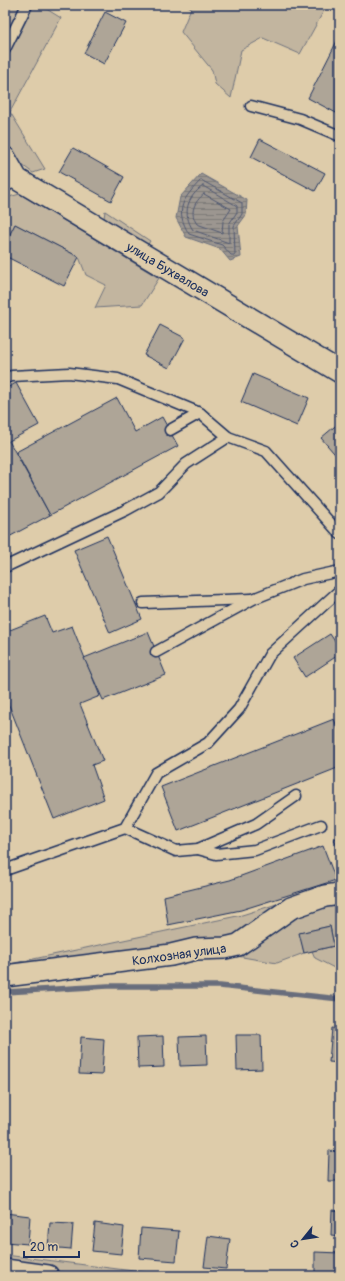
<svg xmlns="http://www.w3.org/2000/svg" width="345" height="1281" viewBox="0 0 345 1281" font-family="Pangolin,sans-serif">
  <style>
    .green { fill: #c2b59f; stroke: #6e727e }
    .water { fill: url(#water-rules); stroke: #686d7c }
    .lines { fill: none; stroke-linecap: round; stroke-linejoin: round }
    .shore { stroke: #4f5872; stroke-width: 1 }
    .stream { stroke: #686d7c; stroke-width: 5.5 }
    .building { fill: #aea597; stroke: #1b2f5e }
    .service-casing { stroke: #1b2f5e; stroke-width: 13 }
    .minor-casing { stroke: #1b2f5e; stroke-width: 24 }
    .service { stroke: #deccaa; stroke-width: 10 }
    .minor { stroke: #deccaa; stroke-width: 21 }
    .labels { text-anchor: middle; stroke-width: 3; stroke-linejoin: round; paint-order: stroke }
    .street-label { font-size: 13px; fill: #1b2f5e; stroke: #deccaa }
  </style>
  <defs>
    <pattern id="water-rules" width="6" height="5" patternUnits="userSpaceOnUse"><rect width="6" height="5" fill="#9c9690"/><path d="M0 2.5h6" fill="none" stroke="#7e7b79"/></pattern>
  </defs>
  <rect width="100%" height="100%" fill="#deccaa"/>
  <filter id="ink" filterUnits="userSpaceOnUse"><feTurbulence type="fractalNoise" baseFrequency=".025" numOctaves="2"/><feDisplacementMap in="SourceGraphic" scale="8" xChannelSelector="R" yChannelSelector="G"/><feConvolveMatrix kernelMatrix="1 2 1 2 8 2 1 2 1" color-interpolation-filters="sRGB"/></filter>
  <g filter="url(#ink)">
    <!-- green -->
    <g class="green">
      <polygon points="5,5 21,5 5,35"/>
      <polygon points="34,5 40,5 61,18 10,112 45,169 33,173 22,165 5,141 5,61"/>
      <polygon points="187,5 327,5 300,54 263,38 241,50 231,98 215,84 212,70 181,32 191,8"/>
      <polygon points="20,194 159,278 142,305 95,308 106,285 86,275 79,257 15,224 5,244 5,198"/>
      <polygon points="105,211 150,241 147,246 104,218"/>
      <polygon points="340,884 237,941 5,972 5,965 242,915"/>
      <polygon points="340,898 340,971 315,958 312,951 334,946 330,926 300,933 304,953 277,963 225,954 292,911"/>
      <polygon points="5,1255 174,1276 90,1276 5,1264"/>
    </g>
    <!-- water -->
    <polygon class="water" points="201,174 247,200 246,215 238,226 241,257 230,261 220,249 186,237 176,218 180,197"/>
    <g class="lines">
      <!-- shore -->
      <g class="shore">
        <path d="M201,180l41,23v11l-8,12 1,29h-4l-9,-10 -33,-11c-15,-25 -6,-35 12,-54z"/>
        <path d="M203,186l34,20v6l-8,12v19l-36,-13c-11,-17 -6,-33 10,-44z"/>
        <path d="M204,194l27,15 -8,12 -1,12 -25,-9c-8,-11 -3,-22 7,-30z"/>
      </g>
      <!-- stream -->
      <polyline class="stream" points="5,992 108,986 220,986 340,999"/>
    </g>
    <!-- building -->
    <g class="building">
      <polygon points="105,12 126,23 104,64 84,53"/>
      <polygon points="340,35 340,115 308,98"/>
      <polygon points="260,139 325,173 315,191 251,157"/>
      <polygon points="73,148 124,177 111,201 59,172"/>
      <polygon points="15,224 79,257 64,286 5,256 5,244"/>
      <polygon points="160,325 185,338 169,368 144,355"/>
      <polygon points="253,374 309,398 297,426 241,402"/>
      <polygon points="16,383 39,425 9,441 50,515 5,539 5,389"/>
      <polygon points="117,398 135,432 162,417 178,446 50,515 16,452"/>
      <polygon points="340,422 340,460 321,438"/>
      <polygon points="107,536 142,619 110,633 74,550"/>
      <polygon points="45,616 52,633 72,626 100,696 80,704 103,761 92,765 104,799 54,819 5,695 5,632"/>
      <polygon points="148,632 166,675 103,700 84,658"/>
      <polygon points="330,634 340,649 340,654 305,677 293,658"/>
      <polygon points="334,719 340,734 340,767 178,831 161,787"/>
      <polygon points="340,836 340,856 334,839"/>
      <polygon points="323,846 336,880 241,910 168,925 164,896 230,880"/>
      <polygon points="330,926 334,946 304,953 299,933"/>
      <polygon points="332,1028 340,1029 340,1063 329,1062"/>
      <polygon points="236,1035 261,1035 262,1069 237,1070"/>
      <polygon points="163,1036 164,1067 138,1068 137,1037"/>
      <polygon points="206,1036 207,1065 180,1066 179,1037"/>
      <polygon points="81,1037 104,1039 102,1075 79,1074"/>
      <polygon points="337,1098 340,1098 340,1134 338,1134"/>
      <polygon points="329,1151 340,1152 340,1181 328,1181"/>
      <polygon points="332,1210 340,1211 340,1236 331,1235"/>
      <polygon points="5,1213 30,1216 28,1244 5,1242"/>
      <polygon points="50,1223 73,1224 71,1249 48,1247"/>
      <polygon points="95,1223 124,1227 121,1254 92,1251"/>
      <polygon points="141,1228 179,1231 176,1261 139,1258"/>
      <polygon points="208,1236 230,1239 226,1269 204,1267"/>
      <polygon points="315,1252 340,1253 340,1276 315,1276"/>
    </g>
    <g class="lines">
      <!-- service casing -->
      <g class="service-casing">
        <g id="service">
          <polyline points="5,49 27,5"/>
          <polyline points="251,106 300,119 340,136"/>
          <polyline points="5,187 17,179"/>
          <polyline points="5,378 12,376 69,373 118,379 200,413"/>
          <polyline points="170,430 200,413 228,437 266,451 340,534"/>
          <polyline points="5,567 126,510 159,492 186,464 228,437"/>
          <polyline points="143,603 251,599"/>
          <polyline points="156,652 253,599 303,579 340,571"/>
          <polyline points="125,828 176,851 198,849 256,824 296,796"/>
          <polyline points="198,849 216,854 255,850 321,825"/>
          <polyline points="5,870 125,828 156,773 208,743 239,709 270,654 340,590"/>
        </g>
      </g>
      <!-- minor casing -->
      <g class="minor-casing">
        <g id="minor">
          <polyline points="5,158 17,179 340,372"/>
          <polyline points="5,976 171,955 196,949 225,948 238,945 291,908 325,896 340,894"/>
          <polyline points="5,1270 48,1276"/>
        </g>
      </g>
      <!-- service -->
      <use href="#service" class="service"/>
      <!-- minor -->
      <use href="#minor" class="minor"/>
    </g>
  </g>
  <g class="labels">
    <!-- street labels -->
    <g class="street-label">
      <text transform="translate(168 269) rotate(31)" y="5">улица Бухвалова</text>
      <text transform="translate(179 954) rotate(-8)" y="5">Колхозная улица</text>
    </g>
  </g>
  <!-- margin -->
  <rect width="345" height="1281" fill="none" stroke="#deccaa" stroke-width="20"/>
  <rect x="10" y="10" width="325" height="1261" fill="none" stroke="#1b2f5e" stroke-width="1.5" filter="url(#ink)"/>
  <!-- north arrow -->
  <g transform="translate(303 1239) rotate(240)" stroke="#deccaa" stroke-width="3" paint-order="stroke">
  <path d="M0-3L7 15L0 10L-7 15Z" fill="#1b2f5e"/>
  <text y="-6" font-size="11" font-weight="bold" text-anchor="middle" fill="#1b2f5e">С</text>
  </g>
  <!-- scale -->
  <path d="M24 1251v6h55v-6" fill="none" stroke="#1b2f5e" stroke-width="2"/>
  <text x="30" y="1251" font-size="12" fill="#1b2f5e" stroke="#deccaa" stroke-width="3" paint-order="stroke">20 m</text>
</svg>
